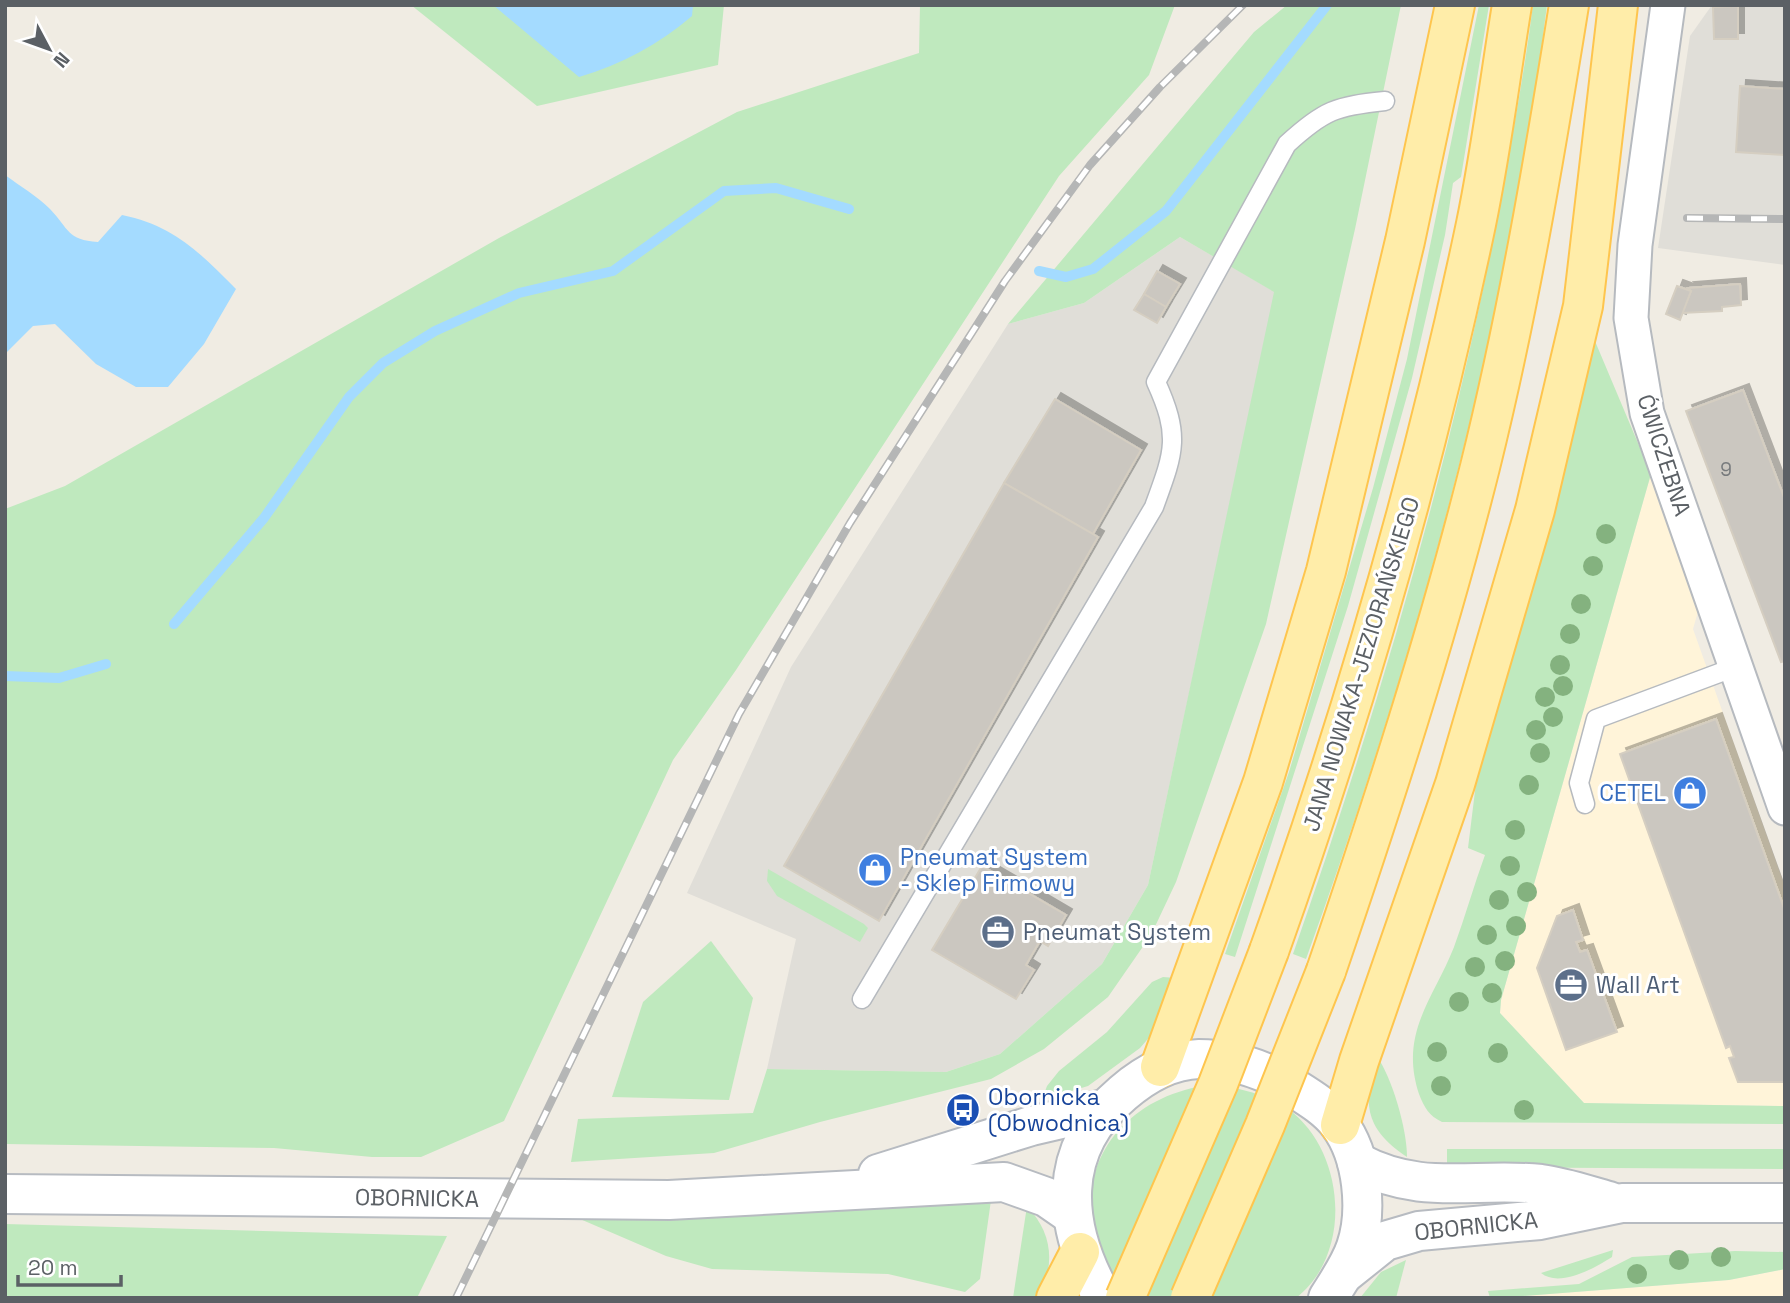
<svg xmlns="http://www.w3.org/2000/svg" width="1790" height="1303" viewBox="0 0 1790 1303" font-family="'Space Grotesk',sans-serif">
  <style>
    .commercial { fill: #fff4d9 }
    .industrial { fill: #e0ded8 }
    .green { fill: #bfe9be }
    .water { fill: #a4dbff }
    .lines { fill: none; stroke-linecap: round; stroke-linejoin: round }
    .stream { stroke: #a4dbff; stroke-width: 10 }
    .building { fill: #cbc7c0; stroke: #d5cec1; stroke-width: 2; filter: url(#shadow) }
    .service-casing { stroke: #b6babf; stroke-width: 21 }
    .minor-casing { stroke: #b6babf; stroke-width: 37 }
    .secondary-casing { stroke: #b7bbc1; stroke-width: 42 }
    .primary-casing { stroke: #fec54e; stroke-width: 42 }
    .service { stroke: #fff; stroke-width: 18 }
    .minor { stroke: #fff; stroke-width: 33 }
    .secondary { stroke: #fff; stroke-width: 38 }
    .primary { stroke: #ffeda9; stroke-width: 38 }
    .rail-casing { stroke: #b5b6b6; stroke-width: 8 }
    .rail { stroke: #fff; stroke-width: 5; stroke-dasharray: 16; stroke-linecap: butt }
    .primary-bridge-casing { stroke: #fec54e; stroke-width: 42; stroke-linecap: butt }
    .primary-bridge { stroke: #ffeda9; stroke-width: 38 }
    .tree { fill: #84b27f }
    .labels { text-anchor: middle; stroke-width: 6; stroke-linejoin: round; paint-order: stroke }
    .number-label { font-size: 19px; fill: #777a7c }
    .street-label { font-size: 23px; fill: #5b6065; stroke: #fff }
    .shop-label { font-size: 23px; fill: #366cbe; stroke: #fff; text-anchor: end }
    .service-label { font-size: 23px; fill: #4e5e75; stroke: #fff; text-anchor: start }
    .transit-label { font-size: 23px; fill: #164399; stroke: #fff; text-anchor: start }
  </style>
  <defs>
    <filter id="shadow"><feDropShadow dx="6" dy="-6" stdDeviation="0" flood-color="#0004"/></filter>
  </defs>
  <rect width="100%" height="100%" fill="#f0ece3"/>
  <!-- commercial -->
  <g class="commercial">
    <polygon points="1651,474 1699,608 1693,629 1785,887 1785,1106 1584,1103 1500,1013 1501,1000"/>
    <polygon points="1785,1269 1785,1298 1498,1298 1729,1280"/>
  </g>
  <!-- industrial -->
  <g class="industrial">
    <polygon points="1712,5 1785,5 1785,265 1658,248 1690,36"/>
    <polygon points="1180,237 1275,292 1148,885 1102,964 1000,1054 946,1072 767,1069 796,939 687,893 791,667 1008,324 1084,303"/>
  </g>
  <!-- green -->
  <g class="green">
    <polygon points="411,5 724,5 718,65 537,106"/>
    <polygon points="920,5 1175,5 1149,75 1059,176 736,670 673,760 504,1121 421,1157 372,1157 274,1148 5,1144 5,509 65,486 499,238 737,112 919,53"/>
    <polygon points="1287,5 1401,5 1355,229 1266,624 1176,882 1151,935 1108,997 1044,1049 991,1079 820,1122 714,1153 571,1162 578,1119 753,1113 767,1069 946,1072 1000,1054 1102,964 1148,885 1274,292 1180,237 1084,303 1008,324 1254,32"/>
    <polygon points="1479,5 1489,5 1461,177 1453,183 1445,235 1412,378 1348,606 1235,957 1225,954 1289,772 1373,488 1407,359"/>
    <path d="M1533,5h14c-40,324 -130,648 -241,954l-13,-5c84,-241 156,-484 204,-735 13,-71 27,-142 36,-214z"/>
    <path d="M1592,334l59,140 -150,526 -1,13 84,90 201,3v18l-343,-2c-13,-6 -18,-15 -23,-28 -20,-61 14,-94 35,-147 11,-30 20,-62 31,-92l-17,-7 9,-73z"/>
    <polygon points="768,869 864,924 868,928 860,942 777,896 767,881"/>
    <polygon points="711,941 753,998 729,1100 612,1097 643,1002"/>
    <polygon points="1163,977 1176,978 1153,1033 1140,1048 1088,1086 1042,1100 1047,1086 1059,1071 1107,1032 1152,982"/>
    <path d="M1376,1055c16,22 31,74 31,102 -45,-30 -43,-55 -31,-102z"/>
    <path d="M1218,1084c25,6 48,10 70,25 57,41 66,144 8,189h-165c-9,-11 -21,-22 -27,-35 -42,-92 19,-171 114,-179z"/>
    <polygon points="1447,1149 1785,1149 1785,1169 1447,1167"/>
    <polygon points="992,1193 980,1279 965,1292 888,1274 712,1269 666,1256 580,1219"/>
    <path d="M1027,1206c26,28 28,58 12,92h-26z"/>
    <polygon points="5,1224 447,1236 417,1298 5,1298"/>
    <path d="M1613,1250l-1,7c-17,11 -53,31 -71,16z"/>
    <polygon points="1735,1251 1785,1252 1785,1269 1729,1280 1498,1298 1490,1298 1488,1291 1579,1284 1632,1257"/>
    <polygon points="1406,1260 1396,1298 1360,1298 1381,1272"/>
  </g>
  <!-- water -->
  <g class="water">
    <path d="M493,5h200l-1,11c-33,28 -71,49 -113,61z"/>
    <path d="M5,175c15,11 32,21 45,34 19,20 17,31 48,33l24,-27c53,11 78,38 114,74l-32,55 -36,43h-32l-40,-23 -41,-40 -22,2 -28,28z"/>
  </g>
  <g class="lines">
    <!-- stream -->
    <g class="stream">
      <polyline points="1039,271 1066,277 1093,269 1166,211 1327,5"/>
      <polyline points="174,624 264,518 349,397 383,363 435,331 519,293 613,271 724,191 776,188 849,209"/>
      <polyline points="5,676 59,678 106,664"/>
    </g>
  </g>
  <!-- building -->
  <g class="building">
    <polygon points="1738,6 1738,39 1714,39 1713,7"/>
    <polygon points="1740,86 1785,89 1785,155 1736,152"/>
    <polygon points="1157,271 1180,284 1166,307 1144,294"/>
    <polygon points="1740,284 1741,305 1722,307 1722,311 1682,313 1691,291 1688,288"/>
    <polygon points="1677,286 1691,291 1680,320 1666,314"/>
    <polygon points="1144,294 1166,307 1157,323 1134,310"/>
    <polygon points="1743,390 1785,500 1785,661 1781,662 1686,411"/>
    <polygon points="1055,399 1141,450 1093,534 1004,483"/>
    <polygon points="1004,483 1098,537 879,921 784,866"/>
    <polygon points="1716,719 1785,911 1785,1082 1738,1082 1729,1058 1734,1057 1730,1046 1726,1048 1620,754"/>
    <polygon points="982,866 1066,915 1048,946 1040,941 1026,965 1034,970 1016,999 932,950"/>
    <polygon points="1573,910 1583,940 1576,942 1580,952 1587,950 1617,1032 1566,1050 1537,968 1557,916"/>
  </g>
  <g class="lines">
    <!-- service casing -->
    <g class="service-casing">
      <g id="service">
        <polyline points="1585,804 1579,783 1596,719 1738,666"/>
        <path d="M862,999l292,-492c20,-55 27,-70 2,-125l131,-238c37,-34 49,-38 98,-43"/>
      </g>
    </g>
    <!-- minor casing -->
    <g class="minor-casing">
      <polyline id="minor" points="1668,5 1635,245 1631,318 1647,413 1785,808"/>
    </g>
    <!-- secondary casing -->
    <g class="secondary-casing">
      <g id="secondary">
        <path d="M1357,1162c66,35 115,15 184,22 23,3 46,11 68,17"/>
        <polyline points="878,1174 1031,1126 1104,1109"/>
        <polyline points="5,1194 669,1200 1004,1182 1046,1197 1072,1215"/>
        <polyline points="1345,1273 1385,1241 1419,1231 1540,1220 1622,1203 1785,1203"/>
        <path d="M1103,1298c-41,-72 -48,-148 20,-205 22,-19 47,-33 76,-34 35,0 67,11 95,29 16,10 34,21 45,36 24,32 29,87 17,123 -6,18 -18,35 -28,51"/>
      </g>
    </g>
    <!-- primary casing -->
    <g class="primary-casing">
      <g id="primary">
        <path d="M1269,951c85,-238 155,-479 207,-727 15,-72 24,-146 36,-219"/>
        <path d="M1326,971c57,-167 111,-333 154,-504 38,-153 64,-307 89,-462"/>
        <polyline points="1160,1067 1263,782 1326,571 1405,241 1455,5"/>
        <polyline points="1340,1125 1359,1061 1455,784 1535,510 1583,306 1618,5"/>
        <polyline points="1056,1298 1080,1252"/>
      </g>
    </g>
    <!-- service -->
    <use href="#service" class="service"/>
    <!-- minor -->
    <use href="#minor" class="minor"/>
    <!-- secondary -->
    <use href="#secondary" class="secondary"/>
    <!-- primary -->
    <use href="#primary" class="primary"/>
    <!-- rail casing -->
    <g class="rail-casing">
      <g id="rail">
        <polyline points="1687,218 1785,219"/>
        <polyline points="456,1298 739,714 850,523 1005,281 1090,165 1160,87 1243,5"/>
      </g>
    </g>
    <!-- rail -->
    <use href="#rail" class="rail"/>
    <!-- primary-bridge casing -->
    <g class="primary-bridge-casing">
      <g id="primary-bridge">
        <polyline points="1125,1298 1218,1084 1269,951"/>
        <polyline points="1190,1298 1265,1125 1326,971"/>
      </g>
    </g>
    <!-- primary-bridge -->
    <use href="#primary-bridge" class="primary-bridge"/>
  </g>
  <!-- trees -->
  <g class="tree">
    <circle cx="1606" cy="534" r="10"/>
    <circle cx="1593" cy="566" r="10"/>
    <circle cx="1581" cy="604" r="10"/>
    <circle cx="1570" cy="634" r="10"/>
    <circle cx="1560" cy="665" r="10"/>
    <circle cx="1563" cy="686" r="10"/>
    <circle cx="1545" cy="697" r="10"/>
    <circle cx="1553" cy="717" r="10"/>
    <circle cx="1536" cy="730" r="10"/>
    <circle cx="1540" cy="753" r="10"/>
    <circle cx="1529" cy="785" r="10"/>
    <circle cx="1515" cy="830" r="10"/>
    <circle cx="1510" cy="866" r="10"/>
    <circle cx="1527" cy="892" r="10"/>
    <circle cx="1499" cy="900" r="10"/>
    <circle cx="1516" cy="926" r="10"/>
    <circle cx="1487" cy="935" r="10"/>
    <circle cx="1505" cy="961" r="10"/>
    <circle cx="1475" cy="967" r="10"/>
    <circle cx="1492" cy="993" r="10"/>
    <circle cx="1459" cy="1002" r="10"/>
    <circle cx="1437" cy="1052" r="10"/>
    <circle cx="1498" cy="1053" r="10"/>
    <circle cx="1441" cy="1086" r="10"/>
    <circle cx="1524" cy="1110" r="10"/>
    <circle cx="1721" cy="1257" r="10"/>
    <circle cx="1679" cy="1260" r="10"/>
    <circle cx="1637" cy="1274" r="10"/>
  </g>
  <!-- icons -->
  <defs>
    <g id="shop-disc" transform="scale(1.75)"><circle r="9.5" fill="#3f7fe0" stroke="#fff"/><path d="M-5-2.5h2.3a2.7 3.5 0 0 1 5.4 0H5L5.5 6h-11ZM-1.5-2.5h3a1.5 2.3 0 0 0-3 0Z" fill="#fff"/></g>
    <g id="office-disc" transform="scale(1.75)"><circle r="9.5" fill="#5c6f8a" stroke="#fff"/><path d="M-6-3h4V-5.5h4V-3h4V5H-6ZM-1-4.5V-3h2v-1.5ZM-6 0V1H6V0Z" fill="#fff"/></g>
    <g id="bus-disc" transform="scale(1.75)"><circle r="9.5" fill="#1a4fb4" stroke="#fff"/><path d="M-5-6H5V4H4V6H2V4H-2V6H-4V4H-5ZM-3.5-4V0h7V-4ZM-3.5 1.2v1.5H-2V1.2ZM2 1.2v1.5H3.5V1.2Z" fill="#fff"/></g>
  </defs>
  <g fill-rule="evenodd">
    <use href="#shop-disc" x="1690" y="793"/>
    <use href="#shop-disc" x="875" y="870"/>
    <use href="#office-disc" x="998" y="932"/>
    <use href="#office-disc" x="1571" y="985"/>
    <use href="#bus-disc" x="963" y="1110"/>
  </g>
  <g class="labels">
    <!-- number labels -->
    <g class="number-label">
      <text x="1726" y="476">9</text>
    </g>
    <!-- street labels -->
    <g class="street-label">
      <text transform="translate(1664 455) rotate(72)" y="8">ĆWICZEBNA</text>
      <text transform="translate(1361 664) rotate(-73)" y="8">JANA NOWAKA-JEZIORAŃSKIEGO</text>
      <text transform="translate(417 1198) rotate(1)" y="8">OBORNICKA</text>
      <text transform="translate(1476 1226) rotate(-6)" y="8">OBORNICKA</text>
    </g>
    <!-- shop labels -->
    <g class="shop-label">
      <text x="1666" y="801">CETEL</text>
      <text x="900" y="865" text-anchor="start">Pneumat System<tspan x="900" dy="26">- Sklep Firmowy</tspan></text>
    </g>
    <!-- service labels -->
    <g class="service-label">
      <text x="1023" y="940">Pneumat System</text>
      <text x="1596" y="993">Wall Art</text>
    </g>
    <!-- transit labels -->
    <g class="transit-label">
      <text x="988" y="1105">Obornicka<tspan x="988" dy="26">(Obwodnica)</tspan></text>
    </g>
  </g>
  <!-- border -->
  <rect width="1790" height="1303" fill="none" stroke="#5b6065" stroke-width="14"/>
  <!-- north arrow -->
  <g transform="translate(49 49) rotate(131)" stroke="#ffffff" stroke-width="5" paint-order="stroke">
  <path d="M0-5L12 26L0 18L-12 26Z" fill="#5b6065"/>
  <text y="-10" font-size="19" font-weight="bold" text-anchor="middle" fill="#5b6065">N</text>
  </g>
  <!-- scale -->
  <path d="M18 1275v10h103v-10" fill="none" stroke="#5b6065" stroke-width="3.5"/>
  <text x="28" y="1275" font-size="21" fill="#5b6065" stroke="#ffffff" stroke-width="5" paint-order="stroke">20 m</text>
</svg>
